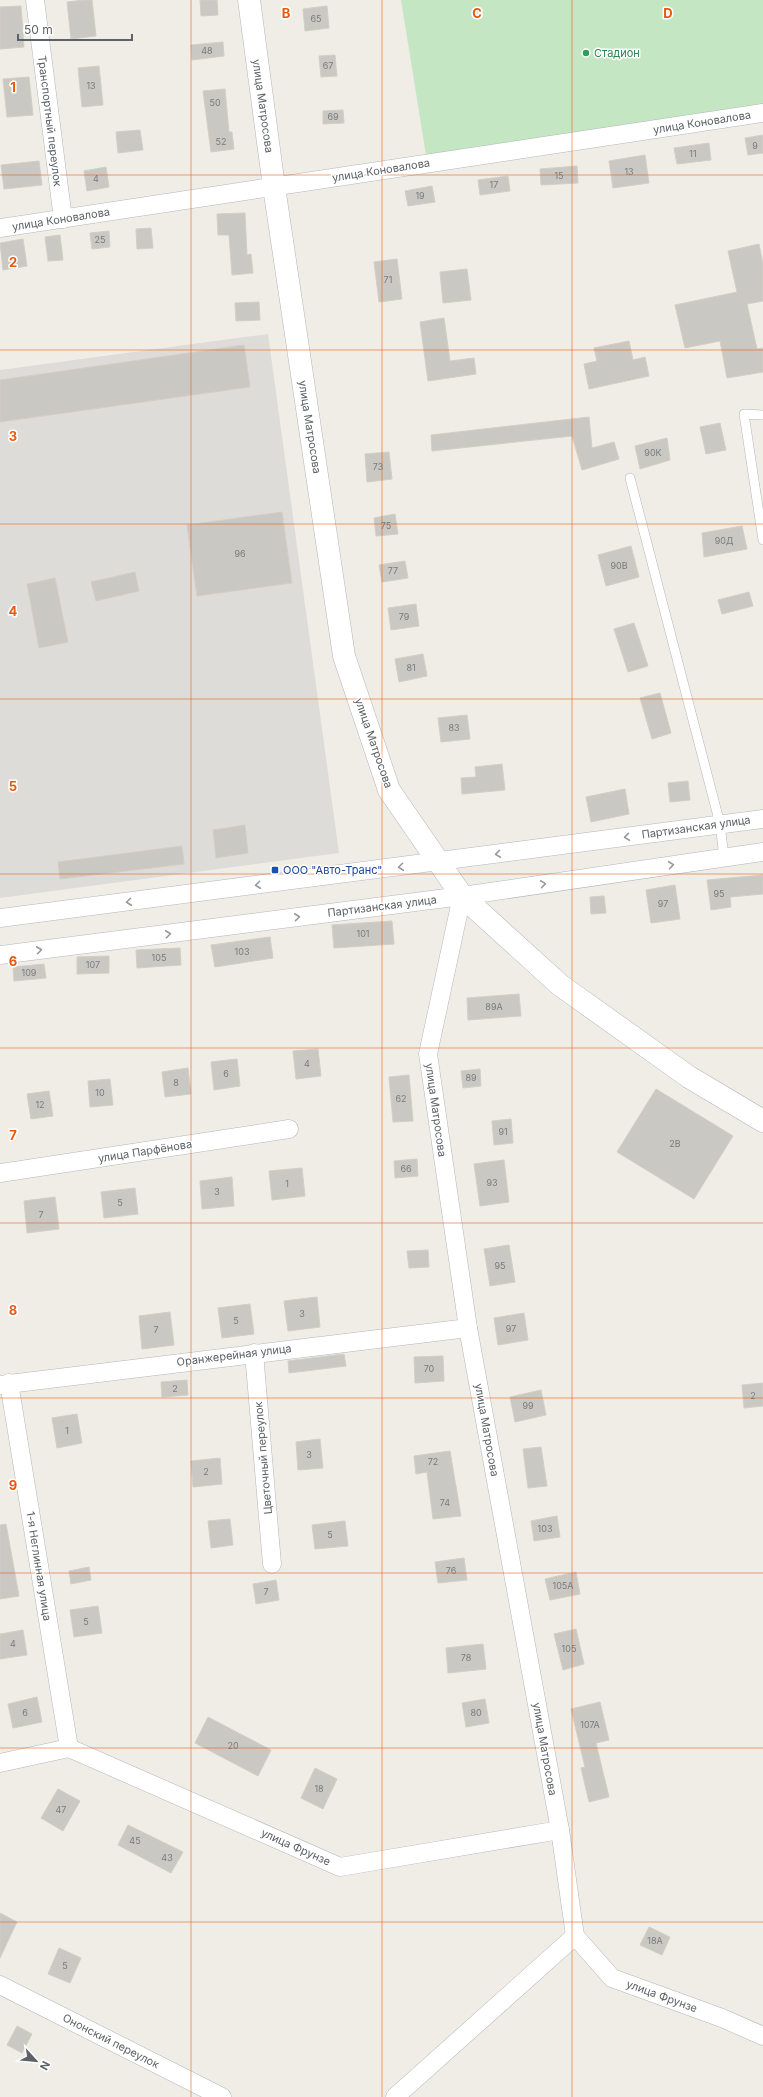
<svg xmlns="http://www.w3.org/2000/svg" width="763" height="2097" viewBox="0 0 763 2097" font-family="Inter,sans-serif">
  <style>
    .industrial { fill: #dedcd8 }
    .green { fill: #c5e6c3 }
    .building { fill: #cac8c3; stroke: #d4cec4 }
    .lines { fill: none; stroke-linecap: round; stroke-linejoin: round }
    .lane-casing { stroke: #b3b6ba; stroke-width: 10 }
    .street-casing { stroke: #b3b6ba; stroke-width: 19 }
    .secondary-casing { stroke: #b2b6ba; stroke-width: 23 }
    .lane { stroke: #fff; stroke-width: 9 }
    .street { stroke: #fff; stroke-width: 18 }
    .secondary { stroke: #fff; stroke-width: 22 }
    .oneway { stroke: #96999c }
    .grid { fill: none; stroke: #e8590c; stroke-width: 1; stroke-opacity: 0.55 }
    .leisure-dot { fill: #2e9e5b; stroke: #fff; stroke-width: 1.5 }
    .transit-dot { fill: #1a4fb4; stroke: #fff; stroke-width: 1.5 }
    .labels { text-anchor: middle; stroke-width: 3; stroke-linejoin: round; paint-order: stroke }
    .number-label { font-size: 9px; fill: #787c7d }
    .leisure-label { font-size: 11px; fill: #27864d; stroke: #fff; text-anchor: start }
    .street-label { font-size: 11px; fill: #5d6266; stroke: #fff }
    .transit-label { font-size: 11px; fill: #164399; stroke: #fff; text-anchor: start }
    .grid-label { font-size: 13px; text-anchor: middle; font-weight: bold; fill: #e8590c; stroke: #fff; stroke-width: 3; stroke-linejoin: round; paint-order: stroke }
  </style>
  <rect width="100%" height="100%" fill="#efede6"/>
  <!-- industrial -->
  <polygon class="industrial" points="268,334 339,853 0,898 0,370"/>
  <!-- green -->
  <polygon class="green" points="401,0 763,0 763,106 426,155"/>
  <!-- building -->
  <g class="building">
    <polygon points="84,0 92,0 96,36 71,39 67,2"/>
    <polygon points="200,0 217,0 218,15 201,16"/>
    <polygon points="21,6 24,47 0,49 0,7"/>
    <polygon points="327,6 329,28 305,31 303,9"/>
    <polygon points="223,42 224,56 192,60 191,45"/>
    <polygon points="335,55 337,76 321,77 319,56"/>
    <polygon points="99,66 103,105 82,107 78,68"/>
    <polygon points="29,77 33,115 7,117 3,79"/>
    <polygon points="225,89 229,132 232,132 234,149 211,152 203,91"/>
    <polygon points="343,110 344,123 323,124 323,111"/>
    <polygon points="140,130 143,150 118,153 116,132"/>
    <polygon points="763,135 763,153 748,155 745,138"/>
    <polygon points="709,143 711,160 677,164 674,148"/>
    <polygon points="645,155 649,183 613,188 609,161"/>
    <polygon points="39,161 42,185 4,189 1,165"/>
    <polygon points="577,166 578,183 541,185 540,169"/>
    <polygon points="106,167 109,187 87,191 84,171"/>
    <polygon points="508,176 510,191 480,195 478,180"/>
    <polygon points="432,186 435,202 408,206 405,191"/>
    <polygon points="245,213 247,255 251,254 253,273 232,275 229,235 218,235 217,214"/>
    <polygon points="151,228 153,248 137,249 136,229"/>
    <polygon points="109,231 110,247 92,249 90,233"/>
    <polygon points="60,235 63,260 48,261 45,237"/>
    <polygon points="23,239 27,266 3,270 0,243"/>
    <polygon points="759,244 763,264 763,301 747,304 757,349 763,348 763,372 727,378 720,341 685,348 675,305 737,292 728,251"/>
    <polygon points="397,259 402,299 379,302 374,262"/>
    <polygon points="467,269 471,300 443,303 440,272"/>
    <polygon points="259,302 260,320 236,321 235,303"/>
    <polygon points="444,318 450,361 474,358 476,374 428,381 420,322"/>
    <polygon points="629,341 633,360 645,357 649,376 589,389 584,364 597,361 594,348"/>
    <polygon points="244,345 250,387 0,422 0,380"/>
    <polygon points="589,417 592,448 614,442 619,459 582,470 572,436 432,451 431,435"/>
    <polygon points="720,423 726,450 706,454 700,427"/>
    <polygon points="667,438 670,460 640,469 635,446"/>
    <polygon points="389,452 392,479 367,482 365,454"/>
    <polygon points="282,512 292,583 197,596 187,525"/>
    <polygon points="395,514 398,534 376,536 374,518"/>
    <polygon points="742,526 747,549 704,557 702,533"/>
    <polygon points="631,546 639,577 606,586 598,555"/>
    <polygon points="405,561 408,578 382,582 379,565"/>
    <polygon points="135,572 139,591 96,601 91,582"/>
    <polygon points="55,578 68,642 39,648 27,584"/>
    <polygon points="749,592 753,606 722,614 718,600"/>
    <polygon points="416,604 419,626 391,630 388,608"/>
    <polygon points="634,623 648,666 628,672 614,629"/>
    <polygon points="423,654 427,676 399,682 395,659"/>
    <polygon points="660,693 671,733 652,739 640,698"/>
    <polygon points="467,715 470,739 441,742 438,718"/>
    <polygon points="502,764 505,790 462,794 461,778 476,777 475,767"/>
    <polygon points="688,781 690,800 670,802 668,783"/>
    <polygon points="625,789 629,814 591,822 586,797"/>
    <polygon points="245,825 248,853 216,858 213,830"/>
    <polygon points="182,846 184,864 60,879 58,862"/>
    <polygon points="763,875 763,894 730,897 731,907 711,910 707,880"/>
    <polygon points="675,885 680,919 651,923 646,890"/>
    <polygon points="604,896 606,913 591,914 590,897"/>
    <polygon points="392,921 394,944 334,948 332,925"/>
    <polygon points="270,937 273,958 215,967 211,945"/>
    <polygon points="180,948 181,965 137,968 136,950"/>
    <polygon points="109,956 109,973 77,974 77,957"/>
    <polygon points="44,964 46,978 14,981 13,967"/>
    <polygon points="519,994 521,1016 468,1020 467,998"/>
    <polygon points="318,1049 321,1076 296,1079 293,1051"/>
    <polygon points="237,1059 240,1086 214,1090 211,1062"/>
    <polygon points="188,1068 191,1094 165,1097 162,1072"/>
    <polygon points="480,1069 481,1086 463,1088 461,1071"/>
    <polygon points="409,1075 413,1121 393,1122 389,1077"/>
    <polygon points="110,1079 113,1105 90,1107 88,1081"/>
    <polygon points="656,1089 733,1136 694,1199 617,1152"/>
    <polygon points="49,1091 53,1116 31,1119 27,1094"/>
    <polygon points="511,1119 513,1143 494,1145 492,1121"/>
    <polygon points="417,1159 418,1176 395,1178 394,1161"/>
    <polygon points="504,1160 509,1202 480,1206 474,1164"/>
    <polygon points="302,1168 305,1196 272,1200 269,1171"/>
    <polygon points="232,1177 234,1206 202,1209 200,1181"/>
    <polygon points="135,1188 138,1214 104,1218 101,1192"/>
    <polygon points="55,1197 59,1229 27,1233 24,1201"/>
    <polygon points="509,1245 515,1282 490,1286 484,1249"/>
    <polygon points="428,1250 429,1267 409,1268 407,1251"/>
    <polygon points="317,1297 320,1327 288,1331 284,1301"/>
    <polygon points="250,1304 254,1334 222,1338 218,1308"/>
    <polygon points="170,1312 174,1345 142,1349 139,1316"/>
    <polygon points="524,1313 528,1340 498,1345 494,1318"/>
    <polygon points="344,1354 346,1366 289,1373 288,1361"/>
    <polygon points="443,1356 444,1381 415,1383 414,1357"/>
    <polygon points="187,1380 188,1395 162,1397 161,1382"/>
    <polygon points="763,1383 763,1406 744,1408 742,1385"/>
    <polygon points="541,1390 546,1415 515,1422 510,1397"/>
    <polygon points="77,1414 82,1443 57,1448 52,1418"/>
    <polygon points="320,1439 323,1468 298,1470 296,1442"/>
    <polygon points="541,1447 547,1486 528,1488 523,1449"/>
    <polygon points="450,1451 461,1516 433,1519 427,1472 416,1474 414,1456"/>
    <polygon points="220,1458 222,1484 193,1487 191,1461"/>
    <polygon points="557,1516 560,1537 534,1541 531,1521"/>
    <polygon points="230,1519 233,1545 211,1548 208,1521"/>
    <polygon points="345,1521 348,1546 315,1549 312,1525"/>
    <polygon points="6,1524 19,1596 0,1599 0,1525"/>
    <polygon points="464,1558 467,1580 438,1583 435,1562"/>
    <polygon points="89,1567 91,1580 71,1584 69,1571"/>
    <polygon points="576,1572 580,1594 550,1600 545,1579"/>
    <polygon points="276,1580 279,1600 256,1604 253,1584"/>
    <polygon points="98,1606 102,1633 74,1637 70,1610"/>
    <polygon points="576,1629 584,1664 563,1670 554,1634"/>
    <polygon points="23,1630 27,1655 0,1659 0,1634"/>
    <polygon points="483,1644 486,1669 448,1673 446,1648"/>
    <polygon points="37,1697 42,1722 13,1728 8,1704"/>
    <polygon points="485,1699 489,1723 466,1727 462,1703"/>
    <polygon points="600,1702 609,1740 596,1743 609,1797 589,1802 581,1768 585,1767 571,1709"/>
    <polygon points="208,1717 271,1750 258,1776 195,1743"/>
    <polygon points="315,1768 337,1779 323,1809 301,1798"/>
    <polygon points="58,1789 80,1801 63,1831 41,1818"/>
    <polygon points="128,1825 183,1852 171,1873 118,1845"/>
    <polygon points="0,1913 17,1922 0,1958"/>
    <polygon points="649,1927 670,1937 662,1955 640,1945"/>
    <polygon points="59,1948 81,1958 70,1983 48,1974"/>
    <polygon points="17,2026 32,2034 22,2053 7,2045"/>
  </g>
  <g class="lines">
    <!-- lane casing -->
    <g class="lane-casing">
      <g id="lane">
        <polyline points="763,415 744,414 763,540"/>
        <polyline points="630,478 720,824 724,857"/>
      </g>
    </g>
    <!-- street casing -->
    <g class="street-casing">
      <g id="street">
        <polyline points="35,0 63,219"/>
        <polyline points="0,228 763,113"/>
        <polyline points="0,918 763,819"/>
        <polyline points="0,955 462,896 763,852"/>
        <polyline points="0,1173 289,1129"/>
        <polyline points="254,1353 272,1564"/>
        <polyline points="9,1383 69,1748"/>
        <polyline points="0,1385 468,1328"/>
        <polyline points="69,1748 340,1867 560,1830"/>
        <polyline points="0,1763 69,1748"/>
        <polyline points="575,1936 612,1978 722,2018 763,2036"/>
        <polyline points="0,1985 222,2097"/>
        <polyline points="395,2097 575,1936 560,1830 468,1328 428,1054 462,896"/>
      </g>
    </g>
    <!-- secondary casing -->
    <g class="secondary-casing">
      <polyline id="secondary" points="249,0 274,187 344,656 389,790 462,896 560,985 689,1077 763,1121"/>
    </g>
    <!-- lane -->
    <use href="#lane" class="lane"/>
    <!-- street -->
    <use href="#street" class="street"/>
    <!-- secondary -->
    <use href="#secondary" class="secondary"/>
  </g>
  <!-- one-way arrows -->
  <defs><path id="oneway-chevron" d="M-2-3.5L2.5 0L-2 3.5" fill="none" stroke-width="1.6" stroke-linecap="round" stroke-linejoin="round"/></defs>
  <g class="oneway">
    <use href="#oneway-chevron" transform="translate(627 837) rotate(172)"/>
    <use href="#oneway-chevron" transform="translate(498 854) rotate(172)"/>
    <use href="#oneway-chevron" transform="translate(671 865) rotate(-8)"/>
    <use href="#oneway-chevron" transform="translate(401 867) rotate(173)"/>
    <use href="#oneway-chevron" transform="translate(543 884) rotate(-8)"/>
    <use href="#oneway-chevron" transform="translate(258 885) rotate(173)"/>
    <use href="#oneway-chevron" transform="translate(129 902) rotate(173)"/>
    <use href="#oneway-chevron" transform="translate(297 917) rotate(-7)"/>
    <use href="#oneway-chevron" transform="translate(168 934) rotate(-7)"/>
    <use href="#oneway-chevron" transform="translate(39 950) rotate(-7)"/>
  </g>
  <!-- grid -->
  <path class="grid" d="M191,0v2097M382,0v2097M572,0v2097M0,175h763M0,350h763M0,524h763M0,699h763M0,874h763M0,1048h763M0,1223h763M0,1398h763M0,1573h763M0,1748h763M0,1922h763"/>
  <!-- markers -->
  <circle class="leisure-dot" cx="586" cy="53" r="4"/>
  <rect class="transit-dot" x="271" y="866" width="8" height="8" rx="2"/>
  <g class="labels">
    <!-- number labels -->
    <g class="number-label">
      <text x="316" y="22">65</text>
      <text x="207" y="54">48</text>
      <text x="328" y="69">67</text>
      <text x="91" y="89">13</text>
      <text x="215" y="106">50</text>
      <text x="333" y="120">69</text>
      <text x="221" y="145">52</text>
      <text x="755" y="149">9</text>
      <text x="693" y="157">11</text>
      <text x="629" y="175">13</text>
      <text x="559" y="179">15</text>
      <text x="96" y="182">4</text>
      <text x="494" y="188">17</text>
      <text x="420" y="199">19</text>
      <text x="100" y="243">25</text>
      <text x="388" y="283">71</text>
      <text x="653" y="456">90К</text>
      <text x="378" y="470">73</text>
      <text x="386" y="529">75</text>
      <text x="724" y="544">90Д</text>
      <text x="240" y="557">96</text>
      <text x="619" y="569">90В</text>
      <text x="393" y="574">77</text>
      <text x="404" y="620">79</text>
      <text x="411" y="671">81</text>
      <text x="454" y="731">83</text>
      <text x="719" y="897">95</text>
      <text x="663" y="907">97</text>
      <text x="363" y="937">101</text>
      <text x="242" y="955">103</text>
      <text x="159" y="961">105</text>
      <text x="93" y="968">107</text>
      <text x="29" y="976">109</text>
      <text x="494" y="1010">89А</text>
      <text x="307" y="1067">4</text>
      <text x="226" y="1077">6</text>
      <text x="471" y="1081">89</text>
      <text x="176" y="1086">8</text>
      <text x="100" y="1096">10</text>
      <text x="401" y="1102">62</text>
      <text x="40" y="1108">12</text>
      <text x="503" y="1135">91</text>
      <text x="675" y="1147">2В</text>
      <text x="406" y="1172">66</text>
      <text x="492" y="1186">93</text>
      <text x="287" y="1187">1</text>
      <text x="217" y="1195">3</text>
      <text x="120" y="1206">5</text>
      <text x="41" y="1218">7</text>
      <text x="500" y="1269">95</text>
      <text x="302" y="1317">3</text>
      <text x="236" y="1324">5</text>
      <text x="511" y="1332">97</text>
      <text x="156" y="1333">7</text>
      <text x="429" y="1372">70</text>
      <text x="175" y="1392">2</text>
      <text x="753" y="1399">2</text>
      <text x="528" y="1409">99</text>
      <text x="67" y="1434">1</text>
      <text x="309" y="1458">3</text>
      <text x="433" y="1465">72</text>
      <text x="206" y="1475">2</text>
      <text x="445" y="1506">74</text>
      <text x="545" y="1532">103</text>
      <text x="330" y="1538">5</text>
      <text x="451" y="1574">76</text>
      <text x="563" y="1589">105А</text>
      <text x="266" y="1595">7</text>
      <text x="86" y="1625">5</text>
      <text x="13" y="1647">4</text>
      <text x="569" y="1652">105</text>
      <text x="466" y="1661">78</text>
      <text x="25" y="1716">6</text>
      <text x="476" y="1716">80</text>
      <text x="590" y="1728">107А</text>
      <text x="233" y="1749">20</text>
      <text x="319" y="1792">18</text>
      <text x="61" y="1813">47</text>
      <text x="135" y="1844">45</text>
      <text x="167" y="1861">43</text>
      <text x="655" y="1944">18А</text>
      <text x="65" y="1969">5</text>
    </g>
    <!-- leisure labels -->
    <g class="leisure-label">
      <text x="594" y="57">Стадион</text>
    </g>
    <!-- street labels -->
    <g class="street-label">
      <text transform="translate(263 106) rotate(82)" y="4">улица Матросова</text>
      <text transform="translate(50 121) rotate(83)" y="4">Транспортный переулок</text>
      <text transform="translate(702 122) rotate(-9)" y="4">улица Коновалова</text>
      <text transform="translate(381 170) rotate(-9)" y="4">улица Коновалова</text>
      <text transform="translate(61 219) rotate(-9)" y="4">улица Коновалова</text>
      <text transform="translate(310 427) rotate(81)" y="4">улица Матросова</text>
      <text transform="translate(374 743) rotate(71)" y="4">улица Матросова</text>
      <text transform="translate(696 827) rotate(-8)" y="4">Партизанская улица</text>
      <text transform="translate(382 906) rotate(-7)" y="4">Партизанская улица</text>
      <text transform="translate(436 1110) rotate(82)" y="4">улица Матросова</text>
      <text transform="translate(145 1151) rotate(-9)" y="4">улица Парфёнова</text>
      <text transform="translate(234 1355) rotate(-7)" y="4">Оранжерейная улица</text>
      <text transform="translate(487 1430) rotate(80)" y="4">улица Матросова</text>
      <text transform="translate(263 1458) rotate(-95)" y="4">Цветочный переулок</text>
      <text transform="translate(39 1566) rotate(81)" y="4">1-я Неглинная улица</text>
      <text transform="translate(545 1749) rotate(80)" y="4">улица Матросова</text>
      <text transform="translate(296 1847) rotate(24)" y="4">улица Фрунзе</text>
      <text transform="translate(662 1996) rotate(20)" y="4">улица Фрунзе</text>
      <text transform="translate(111 2041) rotate(27)" y="4">Ононский переулок</text>
    </g>
    <!-- transit labels -->
    <g class="transit-label">
      <text x="283" y="874">ООО "Авто-Транс"</text>
    </g>
  </g>
  <g class="grid-label">
    <text x="286" y="18">B</text>
    <text x="477" y="18">C</text>
    <text x="668" y="18">D</text>
    <text x="13" y="92">1</text>
    <text x="13" y="267">2</text>
    <text x="13" y="441">3</text>
    <text x="13" y="616">4</text>
    <text x="13" y="791">5</text>
    <text x="13" y="966">6</text>
    <text x="13" y="1140">7</text>
    <text x="13" y="1315">8</text>
    <text x="13" y="1490">9</text>
  </g>
  <!-- north arrow -->
  <g transform="translate(36 2061) rotate(117)" stroke="#ffffff" stroke-width="3" paint-order="stroke">
  <path d="M0-3L7 15L0 10L-7 15Z" fill="#5d6266"/>
  <text y="-6" font-size="11" font-weight="bold" text-anchor="middle" fill="#5d6266">N</text>
  </g>
  <!-- scale -->
  <path d="M18 34v6h114v-6" fill="none" stroke="#5d6266" stroke-width="2"/>
  <text x="24" y="34" font-size="12" fill="#5d6266" stroke="#ffffff" stroke-width="3" paint-order="stroke">50 m</text>
</svg>
